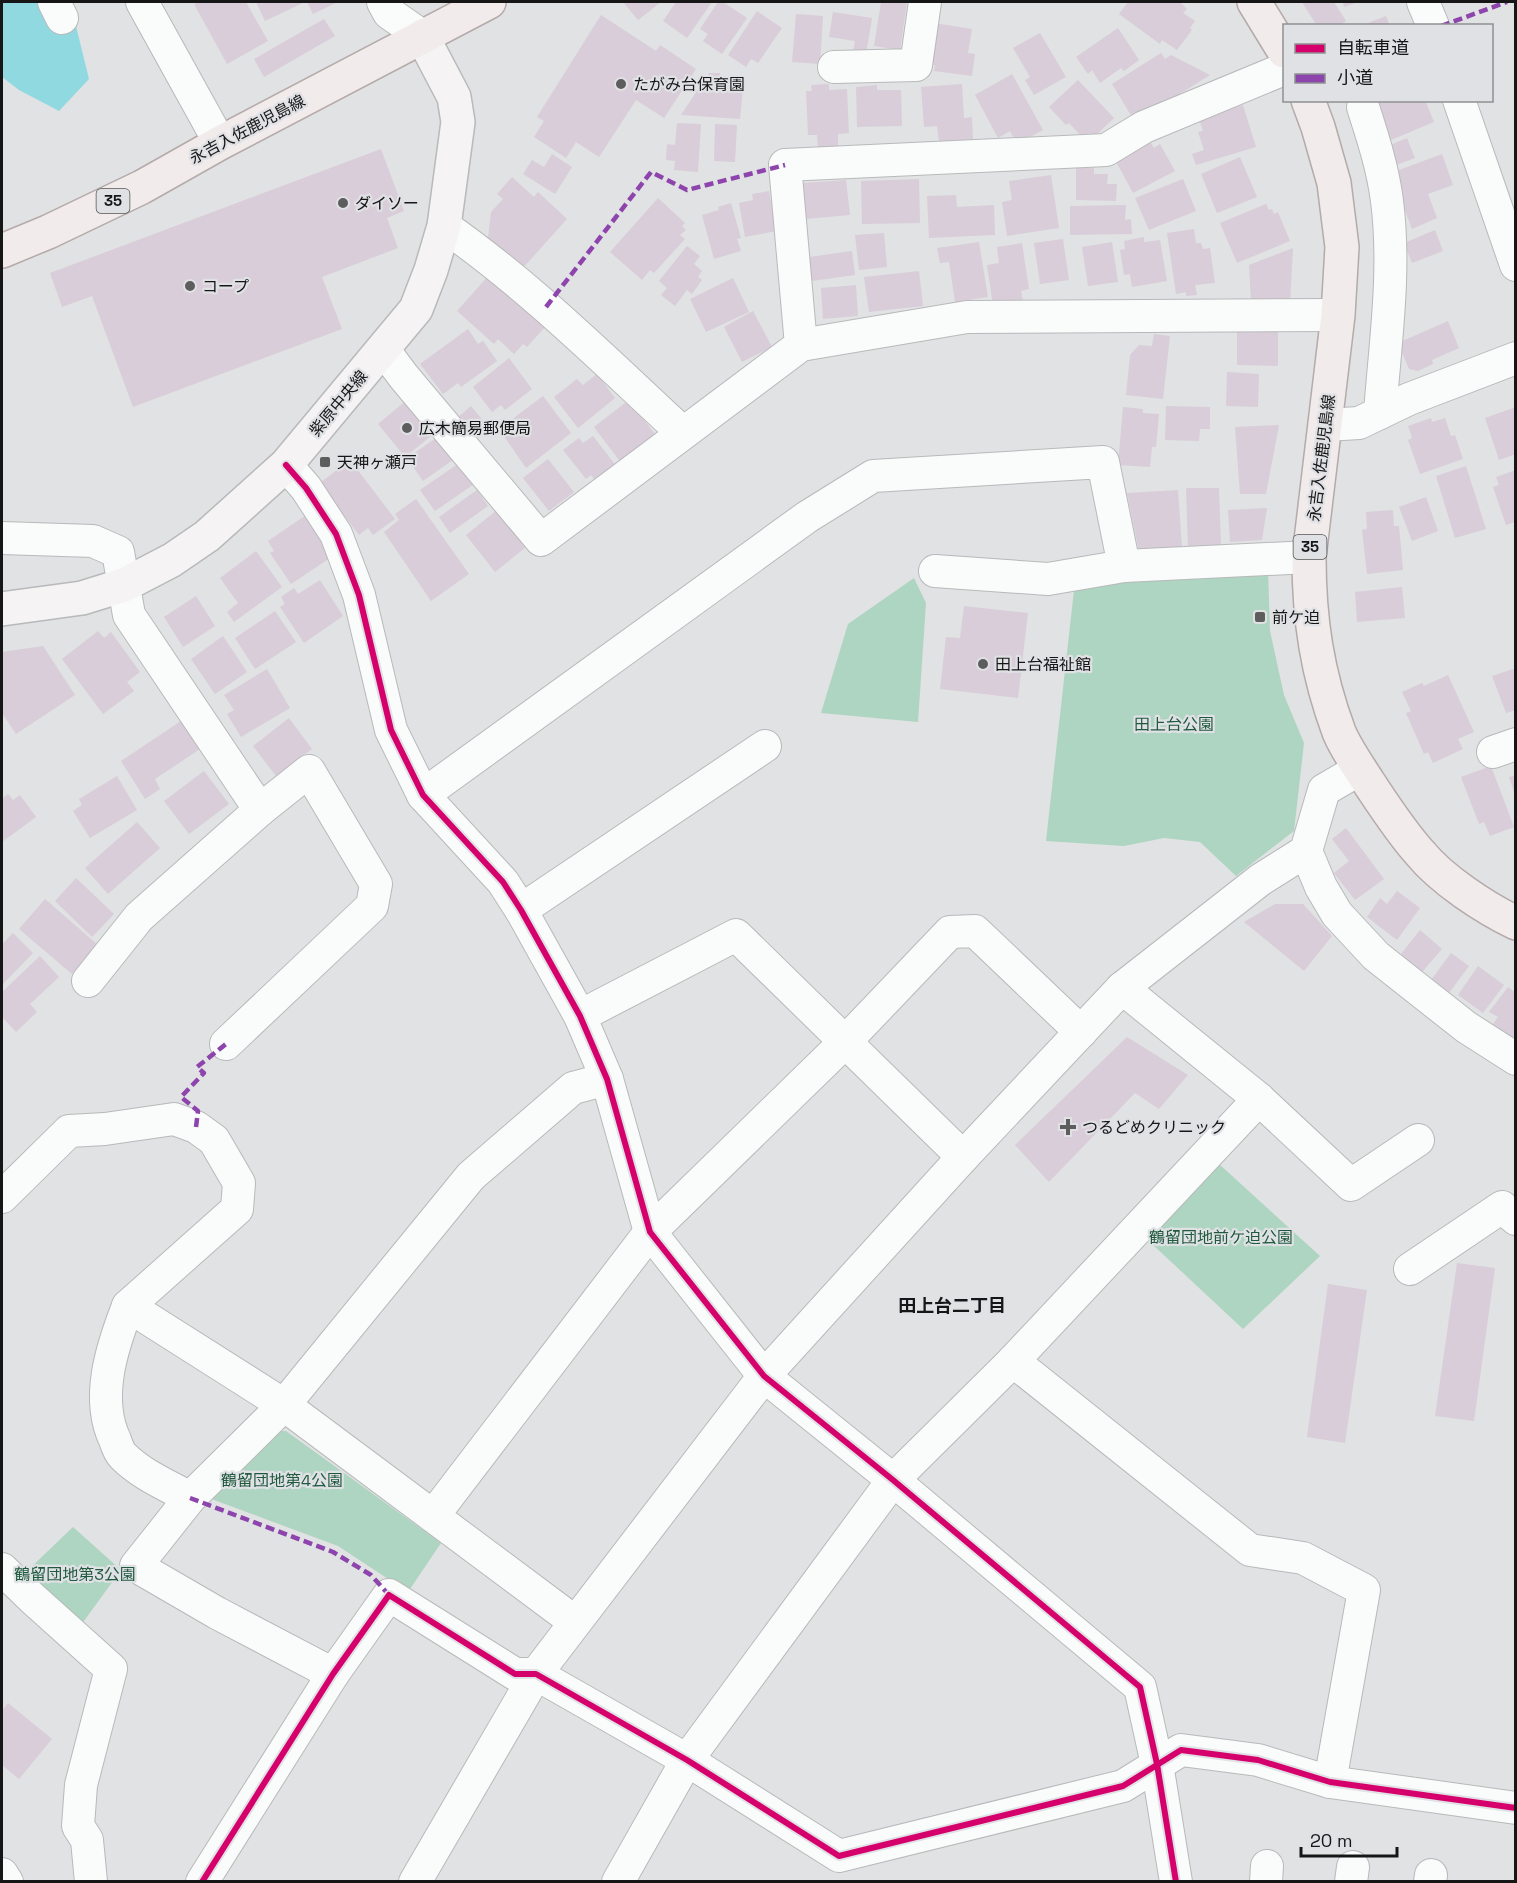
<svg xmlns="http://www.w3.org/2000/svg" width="1517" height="1883" viewBox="0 0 1517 1883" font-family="'Space Grotesk','Noto Sans JP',sans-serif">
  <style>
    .green { fill: #aed5c1 }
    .water { fill: #90d9e1 }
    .building { fill: #d8cdd8 }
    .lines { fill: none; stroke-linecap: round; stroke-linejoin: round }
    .street-casing { stroke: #b8b9ba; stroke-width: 34 }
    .secondary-casing { stroke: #b8b9ba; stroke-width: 36 }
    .primary-casing { stroke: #b5aaaa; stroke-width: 36 }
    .street { stroke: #fafbfb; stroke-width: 32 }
    .secondary { stroke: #f5f3f3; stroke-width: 33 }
    .primary { stroke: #f2ebeb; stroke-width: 33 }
    .quiet { stroke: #8e44ad; stroke-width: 4.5; stroke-dasharray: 9 4.5; stroke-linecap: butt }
    .cycleway-casing { stroke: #e0e1e4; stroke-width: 10 }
    .cycleway { stroke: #d6006c; stroke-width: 6 }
    .poi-dot { fill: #5d5d5e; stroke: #e0e1e4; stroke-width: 2 }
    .labels { text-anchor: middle; stroke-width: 4.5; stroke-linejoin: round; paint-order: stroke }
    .shield { fill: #e0e1e4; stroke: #535354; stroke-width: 1.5 }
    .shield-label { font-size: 15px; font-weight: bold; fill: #161617 }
    .poi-label { font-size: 16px; fill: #161617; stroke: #e0e1e4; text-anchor: start }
    .street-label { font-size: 16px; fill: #161617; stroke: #e0e1e4 }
    .park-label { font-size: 16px; fill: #1f5a3f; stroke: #e0e1e4 }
    .neighbourhood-label { font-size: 18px; font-weight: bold; fill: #161617; stroke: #e0e1e4 }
  </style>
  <rect width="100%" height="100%" fill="#e1e2e3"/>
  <!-- green -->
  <g class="green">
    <polygon points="1268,570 1270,631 1284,695 1304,743 1294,831 1236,876 1200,842 1164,838 1124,846 1046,841 1074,590 1120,580"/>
    <polygon points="914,578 926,603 918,722 821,713 848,624"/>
    <polygon points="1219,1164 1320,1256 1243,1329 1152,1244 1153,1229"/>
    <polygon points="270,1431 286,1431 441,1543 408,1592 338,1546 206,1497"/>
    <polygon points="73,1527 121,1570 81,1625 24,1574"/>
  </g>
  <!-- water -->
  <polygon class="water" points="2,2 44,2 75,22 89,79 59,111 19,90 2,77"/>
  <!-- building -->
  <g class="building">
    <polygon points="199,2 246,2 268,41 227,64 194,4"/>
    <polygon points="256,2 305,2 265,21"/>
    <polygon points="307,2 338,2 313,14"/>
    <polygon points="623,2 661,2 638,20"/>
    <polygon points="676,2 712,2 687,38 663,21"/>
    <polygon points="718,2 723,2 747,18 722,54 703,41 708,34 700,29"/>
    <polygon points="881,2 907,2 900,50 874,46"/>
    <polygon points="1128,2 1180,2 1187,9 1183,13 1195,21 1190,28 1192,30 1177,50 1162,40 1160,44 1119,14"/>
    <polygon points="1302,2 1334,2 1346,21 1339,26 1317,26"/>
    <polygon points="1343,2 1358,2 1344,7"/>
    <polygon points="757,11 782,28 758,63 751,59 746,67 728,55"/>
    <polygon points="833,12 872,18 866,54 853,52 855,41 829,37"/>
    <polygon points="796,14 823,16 820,64 792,62"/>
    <polygon points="601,15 656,51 660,45 696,69 664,118 636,100 599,157 576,142 566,158 534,137 544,121 537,117"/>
    <polygon points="1386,16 1390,26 1363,26 1363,25"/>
    <polygon points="324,19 335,36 264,77 254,59"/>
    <polygon points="934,23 972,29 968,53 975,54 972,76 934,71 935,65 928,64"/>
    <polygon points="1118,28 1139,60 1124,71 1121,68 1100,83 1092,70 1088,74 1076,57"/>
    <polygon points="1040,33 1066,77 1034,95 1025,80 1030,77 1013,48"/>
    <polygon points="1161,53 1165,59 1171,55 1210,75 1135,122 1112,84"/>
    <polygon points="709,73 720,73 719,86 743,88 740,119 681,115"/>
    <polygon points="1012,74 1043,130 1017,144 1010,131 998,138 975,95"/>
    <polygon points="1078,80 1114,118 1094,137 1090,133 1083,138 1069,123 1066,125 1049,107"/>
    <polygon points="829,84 829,90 847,89 849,133 838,134 838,149 818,150 817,135 808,135 806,91 812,91 811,85"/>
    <polygon points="962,84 964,118 972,117 973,139 939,142 937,126 924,127 921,87"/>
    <polygon points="877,85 877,90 901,90 902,126 857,127 856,87"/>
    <polygon points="1380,100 1425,100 1434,122 1391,140 1376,102"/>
    <polygon points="1243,105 1256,147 1196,165 1192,154 1204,150 1198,132 1203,131 1199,119"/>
    <polygon points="677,123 701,124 698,172 674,170 675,161 666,160 667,144 675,145"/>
    <polygon points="715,124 737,125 735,162 714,161"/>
    <polygon points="1407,138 1415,158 1396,165 1388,146"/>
    <polygon points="1149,139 1154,148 1160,144 1175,171 1133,193 1114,158"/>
    <polygon points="381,149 404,211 387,218 398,248 322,277 342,329 133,407 92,296 62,307 50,273"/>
    <polygon points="552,154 572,167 555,194 523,174 532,160 544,167"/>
    <polygon points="1442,154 1453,185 1428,194 1437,218 1412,229 1391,173"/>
    <polygon points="1240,157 1257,197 1217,213 1201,174"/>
    <polygon points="1076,168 1094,168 1094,174 1108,174 1107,184 1117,184 1116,201 1076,200"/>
    <polygon points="1051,175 1059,228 1007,236 1002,202 1012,200 1009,181"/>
    <polygon points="512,177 534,197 538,192 567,219 522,269 488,238 491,212 503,199 497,194"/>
    <polygon points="919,179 920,223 862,224 861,181"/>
    <polygon points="1183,179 1196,211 1149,230 1135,198"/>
    <polygon points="846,180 850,215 806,219 803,183"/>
    <polygon points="769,191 776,231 745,237 739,203 753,200 752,194"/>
    <polygon points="956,195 957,207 994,205 995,235 929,238 927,196"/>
    <polygon points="658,198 685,223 682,226 686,230 680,235 685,239 654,273 650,270 642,280 610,252"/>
    <polygon points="731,203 741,238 737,239 741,251 714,259 702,215 719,210 718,207"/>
    <polygon points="1266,204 1269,210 1272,209 1274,214 1278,212 1290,241 1237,263 1220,223"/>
    <polygon points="1126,205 1125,220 1131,219 1132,234 1070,235 1070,206"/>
    <polygon points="1194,229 1196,243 1201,243 1203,249 1210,248 1215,283 1195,285 1197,295 1186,296 1186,292 1176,294 1167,233"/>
    <polygon points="1435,230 1443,251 1412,263 1404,243"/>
    <polygon points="884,233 887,267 859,270 855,235"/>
    <polygon points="1144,237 1144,242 1160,240 1167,281 1132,287 1130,274 1124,275 1120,250 1125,249 1124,241"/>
    <polygon points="1063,239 1069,280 1040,284 1034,243"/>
    <polygon points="979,242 988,297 955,302 949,262 940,263 937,248"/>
    <polygon points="1112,242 1118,282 1088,286 1082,247"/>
    <polygon points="1022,243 1029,289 1021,291 1023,301 993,306 987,265 999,263 997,247"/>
    <polygon points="687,246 700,256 694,264 702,271 698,277 702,280 692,294 687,290 675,306 661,295 667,288 659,281"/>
    <polygon points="1293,248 1290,303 1251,301 1249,265"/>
    <polygon points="852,251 855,275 812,281 809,257"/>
    <polygon points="919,271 923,306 869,312 864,277"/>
    <polygon points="489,275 546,326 527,347 523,344 514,354 498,339 494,344 457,311"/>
    <polygon points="733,278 749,312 706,332 690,299"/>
    <polygon points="856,285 858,316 823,319 821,288"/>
    <polygon points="753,311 772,347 742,362 724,327"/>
    <polygon points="1448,321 1459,348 1432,360 1433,364 1418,371 1409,369 1398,343"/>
    <polygon points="468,329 478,344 483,341 497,361 461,387 458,383 443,394 420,364"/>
    <polygon points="1237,330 1278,331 1278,366 1237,365"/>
    <polygon points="1154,334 1170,336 1163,399 1126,395 1130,355 1139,345 1152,346"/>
    <polygon points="509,358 532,389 505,410 501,405 492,412 473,387"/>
    <polygon points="1227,372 1259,374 1258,407 1226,406"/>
    <polygon points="597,374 615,398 578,428 554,397 577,379 583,385"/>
    <polygon points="543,396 571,433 526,468 499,429"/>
    <polygon points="408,399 436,432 405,457 378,424"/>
    <polygon points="629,400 657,437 622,464 594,427"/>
    <polygon points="471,406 486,424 470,438 455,420"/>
    <polygon points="1166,406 1210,407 1210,429 1200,429 1199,441 1165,440"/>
    <polygon points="1123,407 1143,409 1143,413 1159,414 1156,447 1152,447 1150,467 1118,465"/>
    <polygon points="1516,407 1516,454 1499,460 1485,418"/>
    <polygon points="1431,418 1432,422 1445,418 1451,436 1455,435 1463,459 1420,474 1408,440 1412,438 1408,426"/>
    <polygon points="1279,425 1266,494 1240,494 1235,427"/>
    <polygon points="442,434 457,457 423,481 407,458"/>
    <polygon points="593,436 617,467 597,483 591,475 586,479 563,450 579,438 583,443"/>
    <polygon points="548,459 574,492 549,511 523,478"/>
    <polygon points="350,460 395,519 373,535 368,528 359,535 320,483"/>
    <polygon points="462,461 477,482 435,511 420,490"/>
    <polygon points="1466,466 1486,529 1455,538 1436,476"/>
    <polygon points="1516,470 1516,522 1506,525 1493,487 1499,485 1496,477"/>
    <polygon points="1186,488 1219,488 1221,546 1188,548"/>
    <polygon points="477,490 488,506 450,533 439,517"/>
    <polygon points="1178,490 1182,548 1139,551 1127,493"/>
    <polygon points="1426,497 1438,531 1412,541 1399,507"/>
    <polygon points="416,499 469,574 431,601 384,532 399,520 395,514"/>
    <polygon points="1267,508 1262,540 1230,542 1228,510"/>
    <polygon points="497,510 525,548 495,572 466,535"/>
    <polygon points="1393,510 1394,526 1399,526 1403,570 1367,574 1362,530 1367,529 1366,512"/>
    <polygon points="306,515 333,556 291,584 270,553 274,551 268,541"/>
    <polygon points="256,551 282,587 234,622 227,612 238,603 220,578"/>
    <polygon points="320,580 343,616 304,643 280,607 285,604 281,597 294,588 298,594"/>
    <polygon points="1402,587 1405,618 1357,622 1355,592"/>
    <polygon points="196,596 215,626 183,647 164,617"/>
    <polygon points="964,606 1028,613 1018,698 940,689 946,637 960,638"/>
    <polygon points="275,611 296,642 255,669 235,638"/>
    <polygon points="98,631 104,638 111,632 140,672 127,682 134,691 103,714 62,659"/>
    <polygon points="223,636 247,672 215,694 191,659"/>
    <polygon points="43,646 75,695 16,734 2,713 2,652"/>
    <polygon points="1516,668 1516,710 1506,713 1492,676"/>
    <polygon points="267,669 290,708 241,737 227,714 234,710 224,695"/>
    <polygon points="1448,675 1474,732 1458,739 1463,749 1433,763 1428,752 1424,754 1406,713 1411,711 1402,692 1422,683 1424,686"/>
    <polygon points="289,718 312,749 276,776 253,746"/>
    <polygon points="181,721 200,749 155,779 160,789 145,799 121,761"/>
    <polygon points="1491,766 1514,827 1490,836 1484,822 1479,824 1461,777"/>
    <polygon points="204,771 229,804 189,834 164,801"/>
    <polygon points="1516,775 1516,795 1515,795 1509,777"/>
    <polygon points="117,776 137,810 90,838 73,811 82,805 79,799"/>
    <polygon points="8,794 13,800 20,795 36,817 2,842 2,795 3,798"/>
    <polygon points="137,822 160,848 108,894 85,868"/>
    <polygon points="1346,828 1384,879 1355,900 1334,873 1349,861 1332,839"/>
    <polygon points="76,878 114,914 92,937 55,901"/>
    <polygon points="1397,891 1420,908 1397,940 1367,917 1380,898 1387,904"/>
    <polygon points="45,899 98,945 72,974 19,929"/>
    <polygon points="1275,904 1303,904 1332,936 1304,971 1244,922"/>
    <polygon points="1420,930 1442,949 1422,972 1401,954"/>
    <polygon points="13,933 33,953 2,985 2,944"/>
    <polygon points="1451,953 1469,966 1449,993 1431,980"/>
    <polygon points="40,956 59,977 30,1004 37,1012 16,1032 2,1017 2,992"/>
    <polygon points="1478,966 1504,985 1483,1013 1458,995"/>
    <polygon points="1508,987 1516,993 1516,1033 1512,1038 1493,1024 1498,1017 1489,1012"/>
    <polygon points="1127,1037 1188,1075 1159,1109 1135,1093 1049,1182 1015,1145"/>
    <polygon points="1457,1263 1495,1268 1474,1421 1435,1416"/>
    <polygon points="1328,1284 1367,1290 1345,1443 1307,1437"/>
    <polygon points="8,1703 52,1739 19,1779 2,1765 2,1711"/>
  </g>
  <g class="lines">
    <!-- street casing -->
    <g class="street-casing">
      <g id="street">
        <polyline points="54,2 62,18"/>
        <polyline points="142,2 220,143"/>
        <polyline points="383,2 389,13 422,36"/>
        <polyline points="1423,2 1433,26"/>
        <polyline points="834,67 916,65 925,2"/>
        <polyline points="1459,100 1516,265"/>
        <path d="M1363,107c10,31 20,62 24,94 9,70 -2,143 -7,212"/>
        <path d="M444,226c86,60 162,136 239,207"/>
        <polyline points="801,345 785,165 1106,150 1144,127 1284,69"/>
        <polyline points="383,349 404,377 541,540 801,345 967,317 1338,315"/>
        <polyline points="1326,425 1359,423 1409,399 1516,358"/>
        <polyline points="286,465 306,488 336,534 359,595 391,730 423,795 503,882 521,910 580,1016 607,1079 650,1232 764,1376 893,1480 1140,1687 1157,1764 1176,1882"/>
        <polyline points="2,538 93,541 118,552 129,615 260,810 309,771 376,884 372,906 226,1044"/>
        <polyline points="935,571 1048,579 1124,566 1309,557"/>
        <polyline points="1493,752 1516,744"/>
        <polyline points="423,795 807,517 873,476 1103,462 1124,566"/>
        <polyline points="1306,851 1321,887 1337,914 1376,956 1466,1027 1516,1059"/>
        <polyline points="521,910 765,746"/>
        <polyline points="88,981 139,917 260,810"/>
        <polyline points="580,1016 736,935 963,1157"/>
        <polyline points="1259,1099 1351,1185 1418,1140"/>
        <polyline points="2,1197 69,1131 105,1129 174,1119 196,1127 214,1140 239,1183 237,1209 128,1306 284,1405 575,1622"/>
        <polyline points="1410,1269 1502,1207 1516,1219"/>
        <path d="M128,1306c-16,41 -33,92 -13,134 2,6 4,12 8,16 19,19 44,29 67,42"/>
        <polyline points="1013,1361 1250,1550 1303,1558 1364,1590 1330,1782"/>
        <polyline points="433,1516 650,1232 845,1042 950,932 975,931 1081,1032"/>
        <polyline points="2,1569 32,1598 111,1669 81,1785 78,1826 87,1840 91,1882"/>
        <polyline points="333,1674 217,1613 136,1566 190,1498 284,1405 471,1176 573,1088 607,1079"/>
        <polyline points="2,1874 7,1882"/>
        <polyline points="202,1882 333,1674 389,1595 515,1674 536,1674 687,1760 839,1856 1123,1786 1181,1750 1258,1760 1330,1782 1516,1808"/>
        <polyline points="415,1882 536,1674 764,1376 963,1157 1122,988 1260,880 1306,851 1324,790 1360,769"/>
        <polyline points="618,1882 687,1760 893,1480 1013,1361 1259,1099 1122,988"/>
        <polyline points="1266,1882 1267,1866"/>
        <polyline points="1351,1882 1353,1867"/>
        <polyline points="1430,1882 1431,1875"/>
      </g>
    </g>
    <!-- secondary casing -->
    <g class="secondary-casing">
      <polyline id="secondary" points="2,609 82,598 124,585 172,560 207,536 286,465 416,309 431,270 444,226 458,122 454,97 422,36"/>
    </g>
    <!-- primary casing -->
    <g class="primary-casing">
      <g id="primary">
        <polyline points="1254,2 1284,51"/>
        <path d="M1308,100l10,27 16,56 8,64 -4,68 -29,242c0,62 8,116 30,175 7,17 20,35 30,51 16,24 32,49 51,70 22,27 65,55 96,70"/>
        <polyline points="2,251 48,232 142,187 220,143 489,2"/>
      </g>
    </g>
    <!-- street -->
    <use href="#street" class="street"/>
    <!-- secondary -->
    <use href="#secondary" class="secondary"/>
    <!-- primary -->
    <use href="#primary" class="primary"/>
    <!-- quiet -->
    <g class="quiet">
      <polyline points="1441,26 1507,2"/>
      <polyline points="546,307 651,172 687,190 785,165"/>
      <polyline points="196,1127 198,1111 181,1097 204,1073 197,1067 226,1044"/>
      <polyline points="190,1498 333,1552 371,1575 389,1595"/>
    </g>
    <!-- cycleway casing -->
    <g class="cycleway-casing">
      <g id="cycleway">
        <polyline points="286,465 306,488 336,534 359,595 391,730 423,795 503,882 521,910 580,1016 607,1079 650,1232 764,1376 893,1480 1140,1687 1157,1764 1176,1882"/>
        <polyline points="202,1882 333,1674 389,1595 515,1674 536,1674 687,1760 839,1856 1123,1786 1181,1750 1258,1760 1330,1782 1516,1808"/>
      </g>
    </g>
    <!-- cycleway -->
    <use href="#cycleway" class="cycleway"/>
  </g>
  <!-- markers -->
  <g class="poi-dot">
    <circle cx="621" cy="84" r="6"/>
    <circle cx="343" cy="203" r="6"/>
    <circle cx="190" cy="286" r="6"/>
    <circle cx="407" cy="428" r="6"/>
    <rect x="319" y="456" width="12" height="12" rx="3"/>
    <rect x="1254" y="611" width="12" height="12" rx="3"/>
    <circle cx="983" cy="664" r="6"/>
    <path d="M1065 1118h6v6h6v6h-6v6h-6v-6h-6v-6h6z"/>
  </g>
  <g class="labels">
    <!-- shield labels -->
    <g class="shield">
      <rect x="96.5" y="189" width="33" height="24" rx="4.5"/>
      <rect x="1293.5" y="535" width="33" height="24" rx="4.5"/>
    </g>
    <g class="shield-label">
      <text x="113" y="206">35</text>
      <text x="1310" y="552">35</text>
    </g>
    <!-- poi labels -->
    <g class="poi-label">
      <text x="633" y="90">たがみ台保育園</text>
      <text x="355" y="209">ダイソー</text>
      <text x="202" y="292">コープ</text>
      <text x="419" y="434">広木簡易郵便局</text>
      <text x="337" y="468">天神ヶ瀬戸</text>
      <text x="1272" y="623">前ケ迫</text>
      <text x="995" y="670">田上台福祉館</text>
      <text x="1082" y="1133">つるどめクリニック</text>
    </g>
    <!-- street labels -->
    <g class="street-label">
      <text transform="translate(247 129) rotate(-28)" y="6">永吉入佐鹿児島線</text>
      <text transform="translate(338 403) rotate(-50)" y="6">紫原中央線</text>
      <text transform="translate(1321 458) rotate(-83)" y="6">永吉入佐鹿児島線</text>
    </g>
    <!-- park labels -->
    <g class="park-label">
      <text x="1174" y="730">田上台公園</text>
      <text x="1221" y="1243">鶴留団地前ケ迫公園</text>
      <text x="282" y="1486">鶴留団地第4公園</text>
      <text x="75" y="1580">鶴留団地第3公園</text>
    </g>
    <!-- neighbourhood labels -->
    <g class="neighbourhood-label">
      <text x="952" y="1312">田上台二丁目</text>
    </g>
  </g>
  <!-- border -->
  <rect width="1517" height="1883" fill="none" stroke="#161617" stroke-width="6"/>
  <!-- legend -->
  <rect x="1283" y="24" width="210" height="78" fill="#e0e1e4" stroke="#8f9092" stroke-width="1.5"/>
  <rect x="1295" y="44" width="30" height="9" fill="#d6006c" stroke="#8f9092" stroke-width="1.5"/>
  <text x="1337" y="54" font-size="18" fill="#161617">自転車道</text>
  <rect x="1295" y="74" width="30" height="9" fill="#8e44ad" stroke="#8f9092" stroke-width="1.5"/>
  <text x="1337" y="84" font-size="18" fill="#161617">小道</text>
  <!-- scale -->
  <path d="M1301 1847v9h96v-9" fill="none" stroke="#161617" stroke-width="3"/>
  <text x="1310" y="1847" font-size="18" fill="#161617" stroke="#e0e1e4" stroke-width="4.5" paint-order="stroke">20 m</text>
</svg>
